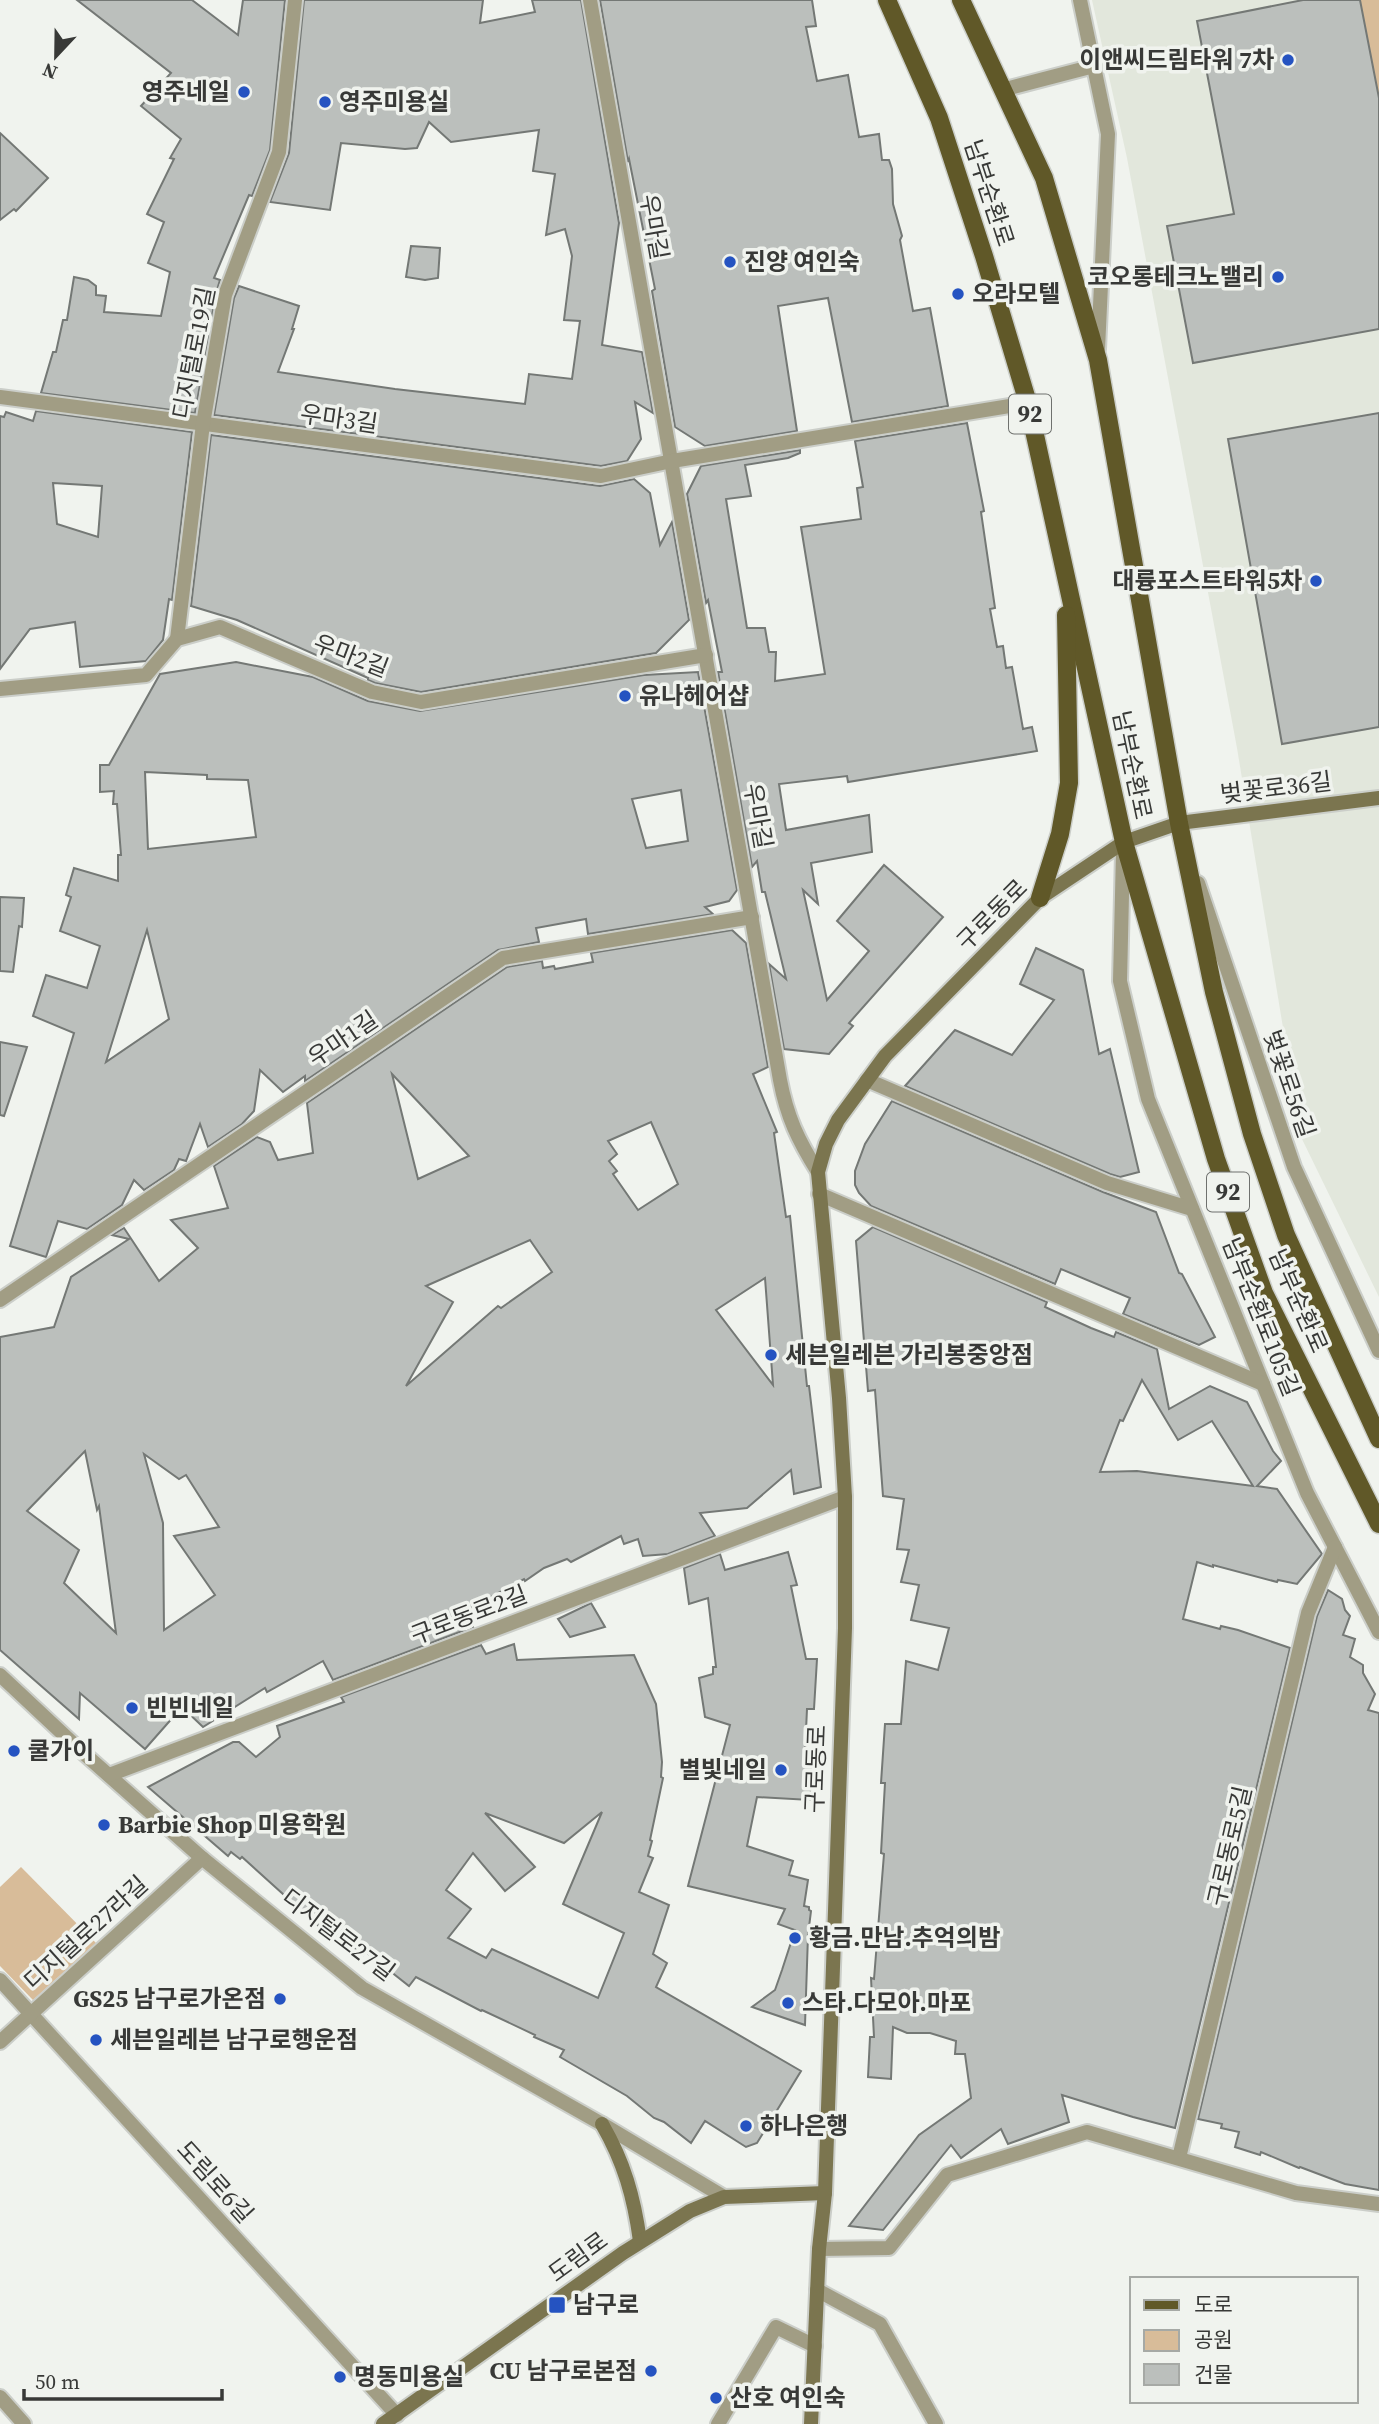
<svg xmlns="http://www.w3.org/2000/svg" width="1379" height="2424" viewBox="0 0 1379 2424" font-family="'Source Serif 4','Noto Sans KR',serif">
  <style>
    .built { fill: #e2e7dc }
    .green { fill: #d8bc99 }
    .building { fill: #bbbfbc; stroke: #747875; stroke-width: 2; fill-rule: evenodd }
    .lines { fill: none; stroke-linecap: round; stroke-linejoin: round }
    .street-casing { stroke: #cbcec9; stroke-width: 18 }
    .secondary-casing { stroke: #cbcec9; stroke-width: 18 }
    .primary-casing { stroke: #cbcec9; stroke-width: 21 }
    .street { stroke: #a19d84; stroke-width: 14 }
    .secondary { stroke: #7b754f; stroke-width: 14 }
    .primary { stroke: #605828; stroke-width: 18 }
    .poi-dot { fill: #2553c1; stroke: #f0f3ee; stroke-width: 2.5 }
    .labels { text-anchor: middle; stroke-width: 7; stroke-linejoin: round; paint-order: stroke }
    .shield { fill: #f0f3ee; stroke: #6f716e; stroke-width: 2 }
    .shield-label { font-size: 23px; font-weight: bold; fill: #383937 }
    .poi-label { font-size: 24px; font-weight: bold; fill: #383937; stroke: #f0f3ee; text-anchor: start }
    .street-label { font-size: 24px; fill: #383937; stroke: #f0f3ee }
  </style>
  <rect width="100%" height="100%" fill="#f0f3ee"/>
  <!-- built -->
  <polygon class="built" points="1092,0 1379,0 1379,1297 1301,1137 1237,748 1127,158"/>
  <!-- green -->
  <g class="green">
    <polygon points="1360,0 1379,0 1379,98"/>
    <polygon points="21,1867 96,1943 33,2000 0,1966 0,1887"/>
  </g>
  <!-- building -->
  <g class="building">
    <polygon points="77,0 192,0 238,35 243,0 285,0 270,150 252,196 249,195 214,278 220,280 216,293 195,413 41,393 53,352 56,352 63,320 67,320 74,277 88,280 96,286 96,295 106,296 104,312 161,316 170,272 148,263 164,222 147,214 174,159 170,158 181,139 141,106 171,73"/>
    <polygon points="304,0 483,0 480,23 535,12 532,0 581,0 619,223 602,345 642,352 653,413 635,402 641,439 627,461 601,466 214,415 234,298 239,286 299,306 292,329 294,329 278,372 395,389 525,404 529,374 572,379 580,321 564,320 572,256 565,229 546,235 555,174 533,171 539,130 451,142 429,122 417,148 405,149 341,143 330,210 270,202 289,153"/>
    <polygon points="600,0 812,0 816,26 806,27 817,81 848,75 859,137 879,134 882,160 889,160 892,169 893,204 902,236 900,240 913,311 930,308 948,406 852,422 828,298 778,306 797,431 705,446 675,427 652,291 655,289 629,159 628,162"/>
    <polygon points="1303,0 1360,0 1379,98 1379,329 1193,363 1167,226 1234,214 1197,21"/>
    <polygon points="0,133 48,178 16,211 14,209 0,220"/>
    <polygon points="411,246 440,248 438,278 425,280 406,277"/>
    <path d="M36,411l156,21 -20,168 -3,-1 -6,41 -17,21 -66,6 -5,-45 -45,7 -30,40v-253l4,1 2,-5 27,9zM53,483l49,3 -4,51 -41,-13z"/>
    <polygon points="1379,413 1379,727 1282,744 1228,439"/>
    <polygon points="967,423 984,511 981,512 995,608 990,609 997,647 1003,646 1006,668 1012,667 1023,729 1032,727 1037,751 848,782 847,776 779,784 786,830 869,815 872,852 811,863 818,904 803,890 827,1000 869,951 837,921 884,865 943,917 849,1023 853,1026 829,1054 784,1049 769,964 786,979 765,892 762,892 757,861 752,867 718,672 722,672 708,600 706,603 687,494 701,466 800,450 800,453 788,458 745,465 751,496 726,499 747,628 765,628 769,652 776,652 775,681 825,674 801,527 861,519 857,488 863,487 855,441"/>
    <polygon points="211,435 600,486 634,479 650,493 660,545 672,522 689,620 656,653 421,692 375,683 368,680 368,678 237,620 191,606"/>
    <path d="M236,662l77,15 55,24 52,10 224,-36 54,-3 39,218 -8,11 -24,6 8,7 -125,20 -2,-15 -50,9 3,14 -41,8 -193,131v-5l-22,16 -23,-22 -6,41 -12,13 -34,23 -8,-23 -14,37 -7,-2 -5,11 -30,20 -10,-10 -12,25 -35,24 -29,-8 -12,36 -36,-11 64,-213 -41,-17 13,-41 41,13 13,-42 -40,-15 11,-34 -5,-2 8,-27 44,13v-26h3l-4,-51h-4l1,-13 -14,1v-27h9l51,-91zM145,772l62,3v4l41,1 8,57 -108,12zM681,790l7,51 -42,7 -14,-49zM147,930l22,89 -63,43z"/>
    <polygon points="0,897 24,898 22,927 19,926 13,972 0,971"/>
    <path d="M732,930l14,13 22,124 -15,7 24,58 -3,1 12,84 4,-1 17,170h2l12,101 -27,7 -3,-24 -44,38 -47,5 15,23 -47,18 -25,2 -5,-17 -14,5 -3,-8 -50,26 -4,-3 -23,9 -19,13 -1,-2 -59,32 8,16 -140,53 -10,-19 -56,31 -2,-4 -62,39 -21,-20 -37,42 -65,-56 -1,26 -79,-69v-313l54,-10 17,-50 58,-38 -17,-4 12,-7 35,53 39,-33 -27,-28 57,-12 -14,-42 43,-29 13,5 8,18 35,-7 -6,-50 200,-136 35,-6 1,7 11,-2 1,3 38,-7 -2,-9zM392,1074l77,82 -51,23zM651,1122l27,62 -40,26 -25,-36 4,-3 -8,-10 8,-7 -9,-13zM530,1240l22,32 -51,36 -3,-2 -92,80 47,-84 -27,-16zM765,1278l8,107 -57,-75zM85,1451l12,59 2,-4 17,127 -52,-50 15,-33 -52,-39zM144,1454l35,25 7,-4 33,52 -45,9 41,59 -51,35 -1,-107z"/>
    <polygon points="1036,948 1083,970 1099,1054 1110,1049 1139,1172 1120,1177 1110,1174 905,1086 955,1030 1012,1055 1054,1000 1020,984"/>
    <polygon points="0,1042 27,1047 4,1116 0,1115"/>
    <polygon points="892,1101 1103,1192 1156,1212 1179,1273 1182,1274 1215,1337 1199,1345 1123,1314 1130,1298 1061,1269 1055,1284 871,1206 859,1193 855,1185 855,1171 865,1144"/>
    <path d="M873,1227l174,75 -2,5 46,21 23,9 2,-5 41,17 12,60 41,-23 37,16 26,49 8,10 -24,25 20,3 45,65 -25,30 -19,-4 -1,2 -64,-17v2l-16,-5 -14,57 37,10 1,-3 17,4 52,18 -115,480 -42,-11 -71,-22 7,27 -61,22 -7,-15 -40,29 -10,-13 -68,85 -34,-4 70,-91 52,-37 -6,-44h-10l1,-13 -26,-8h-23l-14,-6 -2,52 -23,-2 2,-40h4l-3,-59 3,1 10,-125 -3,-1 4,-70h-4l4,-59h16l5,-63 32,9 11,-42 -38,-8 8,-35 -18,-3 8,-32 -12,-1 7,-50 -21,-3 -8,-106 -7,1 -12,-150zM1142,1380l36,60 34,-19 41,65 -116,-15 -37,1 20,-52 3,1z"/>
    <polygon points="788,1552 797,1585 791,1586 806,1659 817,1659 814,1709 807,1709 805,1752 814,1752 810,1800 757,1797 747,1846 793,1861 789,1875 808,1880 804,1906 809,1907 809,1910 811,1911 808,1935 805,2025 752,2007 775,1990 782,1970 795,1930 778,1924 785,1909 688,1886 730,1725 705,1717 699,1678 713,1674 713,1667 716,1667 708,1598 689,1604 684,1568 720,1554 725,1570"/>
    <polygon points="1328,1590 1342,1599 1345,1610 1350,1616 1343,1635 1355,1639 1350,1657 1363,1665 1363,1673 1375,1694 1368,1710 1379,1713 1379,2190 1345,2184 1300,2167 1299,2168 1261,2152 1260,2155 1235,2147 1239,2132 1221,2128 1222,2124 1198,2119 1317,1616"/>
    <polygon points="591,1603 605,1627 570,1637 558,1619"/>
    <path d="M514,1644l3,16 117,-5 22,49 6,58 -1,15 2,1 -13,62 2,1 -4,15 5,2 -14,34 30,13 -16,49 14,9 -11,24 145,84 -44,72 -11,4 -41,-26 -14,22 -27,-21 -10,-4 -27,-22 -67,-39 4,-7 -30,-13 1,-2 -53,-25 -1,1 -65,-34 -7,9 -43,-34 -3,3 -24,-20 -5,5 -92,-83 -2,2 -9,-7 -3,4 -80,-69 85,-45h6l17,15 24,-20 -3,-11 67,-24 -3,-5 140,-52 5,9zM602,1812l-39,92 61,29 -26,65 -106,-49 -6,9 -38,-20 23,-29 -25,-19 27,-37 32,38 30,-24 -50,-54 79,30z"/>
  </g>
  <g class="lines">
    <!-- street casing -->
    <g class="street-casing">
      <g id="street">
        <path d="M590,0l190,1080c7,37 18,60 38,92"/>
        <polyline points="1080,0 1108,134 1098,349"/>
        <polyline points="1002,90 1094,66"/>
        <polyline points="0,397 601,476 672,461 1028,403"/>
        <polyline points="177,639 203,424 225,295 279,152 295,0"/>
        <polyline points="0,689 146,675 177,639 220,627 372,692 421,702 706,655"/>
        <polyline points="1123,852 1120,981 1148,1099 1307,1493 1379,1632"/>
        <polyline points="1198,883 1294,1167 1379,1351"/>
        <polyline points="867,1080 1107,1183 1192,1209"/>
        <polyline points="819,1194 1263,1384"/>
        <polyline points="0,1300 503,958 752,917"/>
        <polyline points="0,1675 79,1749 202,1858 362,1988 602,2124 724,2197"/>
        <polyline points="109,1775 845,1497"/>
        <polyline points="0,1980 397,2415"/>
        <polyline points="0,2042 202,1858"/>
        <polyline points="1179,2158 1308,1613 1335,1547"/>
        <polyline points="819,2249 889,2248 947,2175 1087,2132 1296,2193 1379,2204"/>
        <polyline points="817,2290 880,2324 936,2424"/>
        <polyline points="0,2397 24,2424"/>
        <polyline points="718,2424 776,2327 815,2346"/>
      </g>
    </g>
    <!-- secondary casing -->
    <g class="secondary-casing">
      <g id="secondary">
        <path d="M602,2124c22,38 32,73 38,117"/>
        <polyline points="383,2424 623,2253 690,2211 724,2197 825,2193"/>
        <polyline points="811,2424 819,2249 825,2193 845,1628 845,1497 839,1398 818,1172 826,1144 838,1120 885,1056 1040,898 1124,842 1179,823 1379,798"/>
      </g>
    </g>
    <!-- primary casing -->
    <g class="primary-casing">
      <g id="primary">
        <polyline points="887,0 939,118 984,256 1028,403 1124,842 1216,1159 1264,1293 1379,1524"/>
        <polyline points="961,0 1044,178 1098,360 1179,823 1214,992 1252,1134 1286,1235 1379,1439"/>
        <polyline points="1040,898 1060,834 1069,783 1066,615"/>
      </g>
    </g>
    <!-- street -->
    <use href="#street" class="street"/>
    <!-- secondary -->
    <use href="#secondary" class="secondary"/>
    <!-- primary -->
    <use href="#primary" class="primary"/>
  </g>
  <!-- markers -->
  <g class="poi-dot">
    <circle cx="1288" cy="60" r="7"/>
    <circle cx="244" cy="92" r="7"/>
    <circle cx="325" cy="102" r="7"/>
    <circle cx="730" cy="262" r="7"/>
    <circle cx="1278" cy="277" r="7"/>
    <circle cx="958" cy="294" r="7"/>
    <circle cx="1316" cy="581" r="7"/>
    <circle cx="625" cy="696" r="7"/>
    <circle cx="771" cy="1355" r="7"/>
    <circle cx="132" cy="1708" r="7"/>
    <circle cx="14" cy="1751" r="7"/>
    <circle cx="781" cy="1770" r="7"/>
    <circle cx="104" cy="1825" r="7"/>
    <circle cx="795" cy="1938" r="7"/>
    <circle cx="280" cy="1999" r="7"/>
    <circle cx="788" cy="2003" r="7"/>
    <circle cx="96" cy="2040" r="7"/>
    <circle cx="746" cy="2126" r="7"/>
    <rect x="548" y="2296" width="18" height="18" rx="3.5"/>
    <circle cx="651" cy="2371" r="7"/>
    <circle cx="340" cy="2377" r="7"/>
    <circle cx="716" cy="2398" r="7"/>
  </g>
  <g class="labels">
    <!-- shield labels -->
    <g class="shield">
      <rect x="1009" y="394.5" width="42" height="39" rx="5"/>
      <rect x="1207" y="1172.5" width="42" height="39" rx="5"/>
    </g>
    <g class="shield-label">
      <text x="1030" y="422">92</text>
      <text x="1228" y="1200">92</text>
    </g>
    <!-- poi labels -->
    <g class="poi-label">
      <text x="1274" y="68" text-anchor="end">이앤씨드림타워 7차</text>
      <text x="230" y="100" text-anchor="end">영주네일</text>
      <text x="339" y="110">영주미용실</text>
      <text x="744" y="270">진양 여인숙</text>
      <text x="1264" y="285" text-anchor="end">코오롱테크노밸리</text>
      <text x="972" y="302">오라모텔</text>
      <text x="1302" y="589" text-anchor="end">대륭포스트타워5차</text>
      <text x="639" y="704">유나헤어샵</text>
      <text x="785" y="1363">세븐일레븐 가리봉중앙점</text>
      <text x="146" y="1716">빈빈네일</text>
      <text x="28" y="1759">쿨가이</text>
      <text x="767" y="1778" text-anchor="end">별빛네일</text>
      <text x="118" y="1833">Barbie Shop 미용학원</text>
      <text x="809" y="1946">황금.만남.추억의밤</text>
      <text x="266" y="2007" text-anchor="end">GS25 남구로가온점</text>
      <text x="802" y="2011">스타.다모아.마포</text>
      <text x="110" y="2048">세븐일레븐 남구로행운점</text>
      <text x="760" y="2134">하나은행</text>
      <text x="573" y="2313">남구로</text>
      <text x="637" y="2379" text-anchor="end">CU 남구로본점</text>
      <text x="354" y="2385">명동미용실</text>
      <text x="730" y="2406">산호 여인숙</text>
    </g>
    <!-- street labels -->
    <g class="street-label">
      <text transform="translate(989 193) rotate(72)" y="8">남부순환로</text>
      <text transform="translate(654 227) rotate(80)" y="8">우마길</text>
      <text transform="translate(194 353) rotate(-79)" y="8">디지털로19길</text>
      <text transform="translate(339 419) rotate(8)" y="8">우마3길</text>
      <text transform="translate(351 656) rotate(21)" y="8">우마2길</text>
      <text transform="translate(1132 765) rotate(78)" y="8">남부순환로</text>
      <text transform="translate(1276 788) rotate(-7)" y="8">벚꽃로36길</text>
      <text transform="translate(758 816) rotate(80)" y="8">우마길</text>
      <text transform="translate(992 915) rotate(-45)" y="8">구로동로</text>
      <text transform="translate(343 1039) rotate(-34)" y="8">우마1길</text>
      <text transform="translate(1289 1084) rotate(71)" y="8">벚꽃로56길</text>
      <text transform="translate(1298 1301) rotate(66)" y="8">남부순환로</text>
      <text transform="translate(1261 1317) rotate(68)" y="8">남부순환로105길</text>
      <text transform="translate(469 1615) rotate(-21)" y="8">구로동로2길</text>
      <text transform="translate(816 1769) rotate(-88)" y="8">구로동로</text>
      <text transform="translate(1230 1846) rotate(-77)" y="8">구로동로5길</text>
      <text transform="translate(86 1933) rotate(-42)" y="8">디지털로27라길</text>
      <text transform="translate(338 1935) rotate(37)" y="8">디지털로27길</text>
      <text transform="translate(215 2182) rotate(48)" y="8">도림로6길</text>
      <text transform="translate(578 2257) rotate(-36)" y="8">도림로</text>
    </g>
  </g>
  <!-- legend -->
  <rect x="1130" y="2277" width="228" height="126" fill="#f0f3ee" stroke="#a6a9a5" stroke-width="2"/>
  <rect x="1144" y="2300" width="35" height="10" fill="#605828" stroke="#a6a9a5" stroke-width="2"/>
  <text x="1194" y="2312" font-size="21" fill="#383937">도로</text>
  <rect x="1144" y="2330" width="35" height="21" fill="#d8bc99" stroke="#a6a9a5" stroke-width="2"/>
  <text x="1194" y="2347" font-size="21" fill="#383937">공원</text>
  <rect x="1144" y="2364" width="35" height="21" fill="#bbbfbc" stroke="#a6a9a5" stroke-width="2"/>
  <text x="1194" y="2382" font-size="21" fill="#383937">건물</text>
  <!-- north arrow -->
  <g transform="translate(56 56) rotate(202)" stroke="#f0f3ee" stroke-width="5" paint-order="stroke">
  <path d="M0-5L12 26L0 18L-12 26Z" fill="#383937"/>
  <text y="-10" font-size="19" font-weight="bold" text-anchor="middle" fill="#383937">N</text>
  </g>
  <!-- scale -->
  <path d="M24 2389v10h198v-10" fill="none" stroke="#383937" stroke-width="3.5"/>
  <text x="35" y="2389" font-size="21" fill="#383937" stroke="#f0f3ee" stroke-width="5" paint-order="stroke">50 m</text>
</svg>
